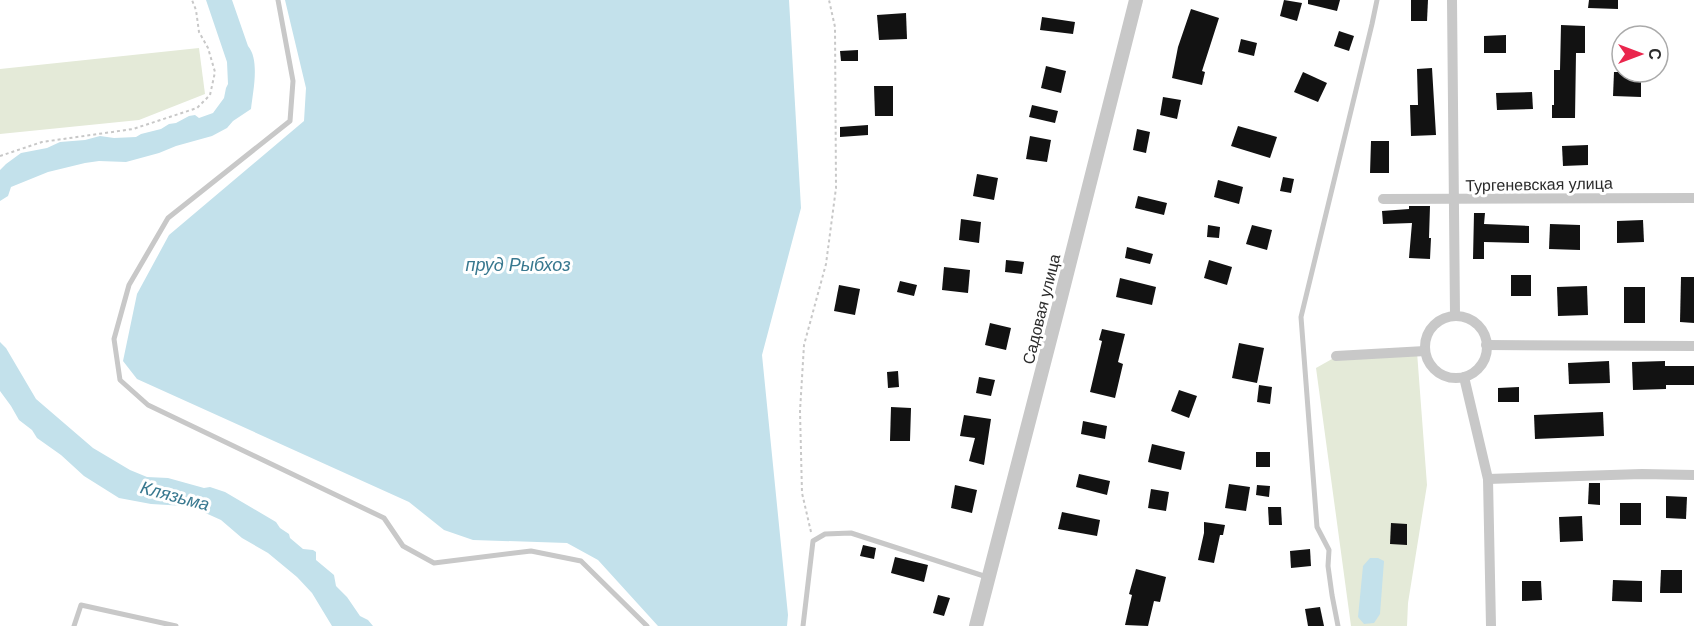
<svg xmlns="http://www.w3.org/2000/svg" width="1694" height="626" viewBox="0 0 1694 626" font-family="Helvetica,sans-serif">
  <style>
    .green { fill: #e4ead8 }
    .water { fill: #c3e1eb }
    .building { fill: #121212 }
    .lines { fill: none; stroke-linecap: round; stroke-linejoin: round }
    .path { stroke: #c8c8c8; stroke-width: 2; stroke-dasharray: 3 3; stroke-linecap: butt }
    .service { stroke: #c8c8c8; stroke-width: 5 }
    .minor { stroke: #c8c8c8; stroke-width: 10 }
    .tertiary { stroke: #c8c8c8; stroke-width: 14 }
    .labels { text-anchor: middle; stroke-width: 6; stroke-linejoin: round; paint-order: stroke }
    .street-label { font-size: 16px; fill: #2b2b2b; stroke: #fff }
    .water-label { font-size: 18px; font-style: italic; fill: #38788f; stroke: #fff }
  </style>
  <rect width="100%" height="100%" fill="#fff"/>
  <!-- green -->
  <g class="green">
    <polygon points="199,48 205,94 139,120 0,134 0,69"/>
    <polygon points="1417,352 1427,485 1408,603 1407,626 1351,626 1316,368 1332,359"/>
  </g>
  <!-- water -->
  <g class="water">
    <path d="M206,0h26l16,46c12,14 5,45 3,63l-18,12 -6,7 -15,8 -36,10 -17,7 -33,9 -27,-1 -14,2 -37,9 -37,15 -3,9 -8,5v-31l6,-6 15,-11 26,-5 13,-6 25,-2 15,-4 14,2 22,-1 5,-3 20,-5 8,-5 7,-1 13,-7 6,-1 4,3 14,-5 11,-15 2,-10 2,-4 -1,-22z"/>
    <polygon points="285,0 789,0 801,208 762,355 788,615 787,626 658,626 598,560 567,543 473,540 444,530 409,502 137,379 123,361 137,294 169,235 304,121 306,88"/>
    <polygon points="0,342 6,348 36,399 93,448 130,470 147,477 168,478 204,488 210,487 225,492 276,522 280,528 289,534 290,538 303,549 313,550 316,552 316,560 334,575 336,586 347,597 360,616 368,620 373,626 332,626 312,593 297,577 268,553 242,538 221,520 201,511 185,506 151,504 119,498 84,476 61,455 37,438 32,430 19,420 11,406 0,391"/>
    <polygon points="1370,558 1378,558 1384,561 1380,614 1374,623 1364,624 1358,617 1363,566"/>
  </g>
  <!-- building -->
  <g class="building">
    <polygon points="1284,0 1302,3 1297,21 1280,16"/>
    <polygon points="1308,0 1340,0 1337,11 1308,4"/>
    <polygon points="1411,0 1428,0 1427,21 1411,21"/>
    <polygon points="1589,0 1618,0 1618,9 1588,8"/>
    <polygon points="1191,9 1219,18 1202,71 1205,72 1202,85 1172,78 1178,47"/>
    <polygon points="906,13 907,39 879,40 877,15"/>
    <polygon points="1042,17 1075,22 1073,34 1040,30"/>
    <polygon points="1561,25 1585,26 1585,53 1576,53 1575,118 1552,118 1552,105 1554,105 1554,70 1560,70"/>
    <polygon points="1339,31 1354,36 1349,51 1334,46"/>
    <polygon points="1506,35 1506,53 1484,53 1484,36"/>
    <polygon points="1241,39 1257,43 1254,56 1238,52"/>
    <polygon points="858,50 858,61 841,61 840,51"/>
    <polygon points="1046,66 1066,71 1061,93 1041,88"/>
    <polygon points="1432,68 1436,135 1411,136 1410,105 1418,105 1417,69"/>
    <polygon points="1303,72 1327,83 1318,102 1294,92"/>
    <polygon points="1614,72 1641,72 1641,97 1613,96"/>
    <polygon points="874,86 893,86 893,116 875,116"/>
    <polygon points="1532,92 1533,109 1497,110 1496,93"/>
    <polygon points="1163,97 1181,100 1177,119 1160,115"/>
    <polygon points="1032,105 1058,111 1055,123 1029,117"/>
    <polygon points="868,125 868,135 840,137 840,127"/>
    <polygon points="1238,126 1277,137 1270,158 1231,146"/>
    <polygon points="1137,129 1150,132 1146,153 1133,150"/>
    <polygon points="1030,136 1051,140 1047,162 1026,159"/>
    <polygon points="1371,141 1389,141 1389,173 1370,173"/>
    <polygon points="1588,145 1588,165 1563,166 1562,146"/>
    <polygon points="977,174 998,178 994,200 973,196"/>
    <polygon points="1283,177 1294,179 1291,193 1280,191"/>
    <polygon points="1218,180 1243,187 1239,204 1214,197"/>
    <polygon points="1138,196 1167,203 1164,215 1135,208"/>
    <polygon points="1409,206 1430,206 1429,238 1431,238 1430,259 1409,258 1412,223 1383,224 1382,211 1409,209"/>
    <polygon points="1474,213 1485,213 1484,224 1529,226 1529,243 1484,242 1484,259 1473,259"/>
    <polygon points="961,219 981,222 979,243 959,240"/>
    <polygon points="1643,220 1644,242 1617,243 1617,221"/>
    <polygon points="1550,224 1580,225 1580,250 1549,249"/>
    <polygon points="1208,225 1220,227 1219,238 1207,237"/>
    <polygon points="1252,225 1272,230 1267,250 1246,244"/>
    <polygon points="1127,247 1153,254 1150,264 1125,258"/>
    <polygon points="1006,260 1024,262 1022,274 1005,272"/>
    <polygon points="1209,260 1232,267 1227,285 1204,278"/>
    <polygon points="944,267 970,270 968,293 942,290"/>
    <rect x="1511" y="275" width="20" height="21"/>
    <polygon points="1681,277 1694,277 1694,323 1680,322"/>
    <polygon points="1120,278 1156,287 1152,305 1116,297"/>
    <polygon points="900,281 917,285 914,296 897,292"/>
    <polygon points="839,285 860,289 855,315 834,311"/>
    <polygon points="1587,286 1588,315 1558,316 1557,287"/>
    <rect x="1624" y="287" width="21" height="36"/>
    <polygon points="990,323 1011,328 1006,350 985,345"/>
    <polygon points="1102,329 1125,334 1118,362 1123,364 1115,398 1090,392 1102,341 1099,340"/>
    <polygon points="1239,343 1264,348 1257,383 1232,378"/>
    <polygon points="1609,361 1610,383 1569,384 1568,363"/>
    <polygon points="1665,361 1665,366 1694,366 1694,385 1666,385 1666,389 1633,390 1632,362"/>
    <polygon points="898,371 899,387 888,388 887,372"/>
    <polygon points="979,377 995,380 991,396 976,393"/>
    <polygon points="1259,385 1272,387 1270,404 1257,402"/>
    <polygon points="1519,387 1519,402 1498,402 1498,388"/>
    <polygon points="1179,390 1197,396 1189,418 1171,411"/>
    <polygon points="891,407 911,408 910,441 890,441"/>
    <polygon points="1603,412 1604,436 1535,439 1534,415"/>
    <polygon points="964,415 991,419 984,465 969,461 975,438 960,436"/>
    <polygon points="1083,421 1107,426 1105,439 1081,434"/>
    <polygon points="1152,444 1185,452 1181,470 1148,462"/>
    <rect x="1256" y="452" width="14" height="15"/>
    <polygon points="1079,474 1110,481 1107,495 1076,487"/>
    <polygon points="1589,483 1600,483 1600,505 1588,504"/>
    <polygon points="1229,484 1250,487 1246,511 1225,508"/>
    <polygon points="955,485 977,490 972,513 951,508"/>
    <polygon points="1257,485 1270,486 1269,497 1256,495"/>
    <polygon points="1151,489 1169,492 1166,511 1148,508"/>
    <polygon points="1666,496 1687,497 1686,519 1666,518"/>
    <rect x="1620" y="503" width="21" height="22"/>
    <polygon points="1268,507 1281,507 1282,525 1269,525"/>
    <polygon points="1062,512 1100,520 1097,536 1058,529"/>
    <polygon points="1582,516 1583,541 1560,542 1559,517"/>
    <polygon points="1204,522 1225,525 1223,535 1220,535 1214,563 1198,560 1204,533"/>
    <polygon points="1391,523 1407,524 1407,545 1390,544"/>
    <polygon points="863,545 876,548 874,559 860,556"/>
    <polygon points="1310,549 1311,566 1291,568 1290,551"/>
    <polygon points="895,557 928,565 924,582 891,573"/>
    <polygon points="1136,569 1166,577 1160,602 1154,601 1148,626 1125,625 1132,595 1129,594"/>
    <polygon points="1661,570 1682,570 1682,593 1660,593"/>
    <polygon points="1613,580 1642,581 1642,602 1612,601"/>
    <polygon points="1522,581 1541,581 1542,600 1522,601"/>
    <polygon points="938,595 950,598 944,616 933,613"/>
    <polygon points="1320,607 1324,626 1308,626 1305,609"/>
  </g>
  <g class="lines">
    <!-- path -->
    <g class="path">
      <polyline points="0,156 42,142 133,129 197,108 210,95 215,72 208,48 199,32 196,10 192,0"/>
      <polyline points="811,532 802,493 800,411 804,345 826,264 836,188 835,27 829,0"/>
    </g>
    <!-- service -->
    <g class="service">
      <polyline points="278,0 293,81 290,121 168,218 129,285 114,339 120,380 148,405 384,518 403,546 434,563 531,551 581,561 647,626"/>
      <polyline points="74,626 81,605 176,626"/>
      <polyline points="803,626 813,541 825,534 851,533 987,577"/>
      <polyline points="1338,626 1332,595 1328,566 1329,550 1317,527 1301,317 1372,24 1377,0"/>
    </g>
    <!-- minor -->
    <g class="minor">
      <polyline points="1452,0 1455,315"/>
      <polyline points="1383,199 1694,198"/>
      <circle cx="1456" cy="347" r="31"/>
      <polyline points="1486,345 1694,346"/>
      <polyline points="1336,356 1425,351"/>
      <polyline points="1464,377 1488,479 1491,626"/>
      <polyline points="1488,479 1642,474 1694,475"/>
    </g>
    <!-- tertiary -->
    <polyline class="tertiary" points="976,626 1060,301 1136,0"/>
  </g>
  <g class="labels">
    <!-- street labels -->
    <g class="street-label">
      <text transform="translate(1539 184) rotate(-1)" y="6">Тургеневская улица</text>
      <text transform="translate(1041 309) rotate(-76)" y="6">Садовая улица</text>
    </g>
    <!-- water labels -->
    <g class="water-label">
      <text x="518" y="271">пруд Рыбхоз</text>
      <text transform="translate(175 496) rotate(15)" y="6">Клязьма</text>
    </g>
  </g>
  <!-- north arrow -->
  <g transform="translate(1640 54) rotate(90)"><circle r="28" fill="#ffffff" stroke="#aaaaaa" stroke-width="1.5"/>
  <path d="M0-4.5L10 22L0 15L-10 22Z" fill="#ea264d"/>
  <text y="-9" font-size="16" font-weight="bold" text-anchor="middle" fill="#2b2b2b">С</text>
  </g>
</svg>
